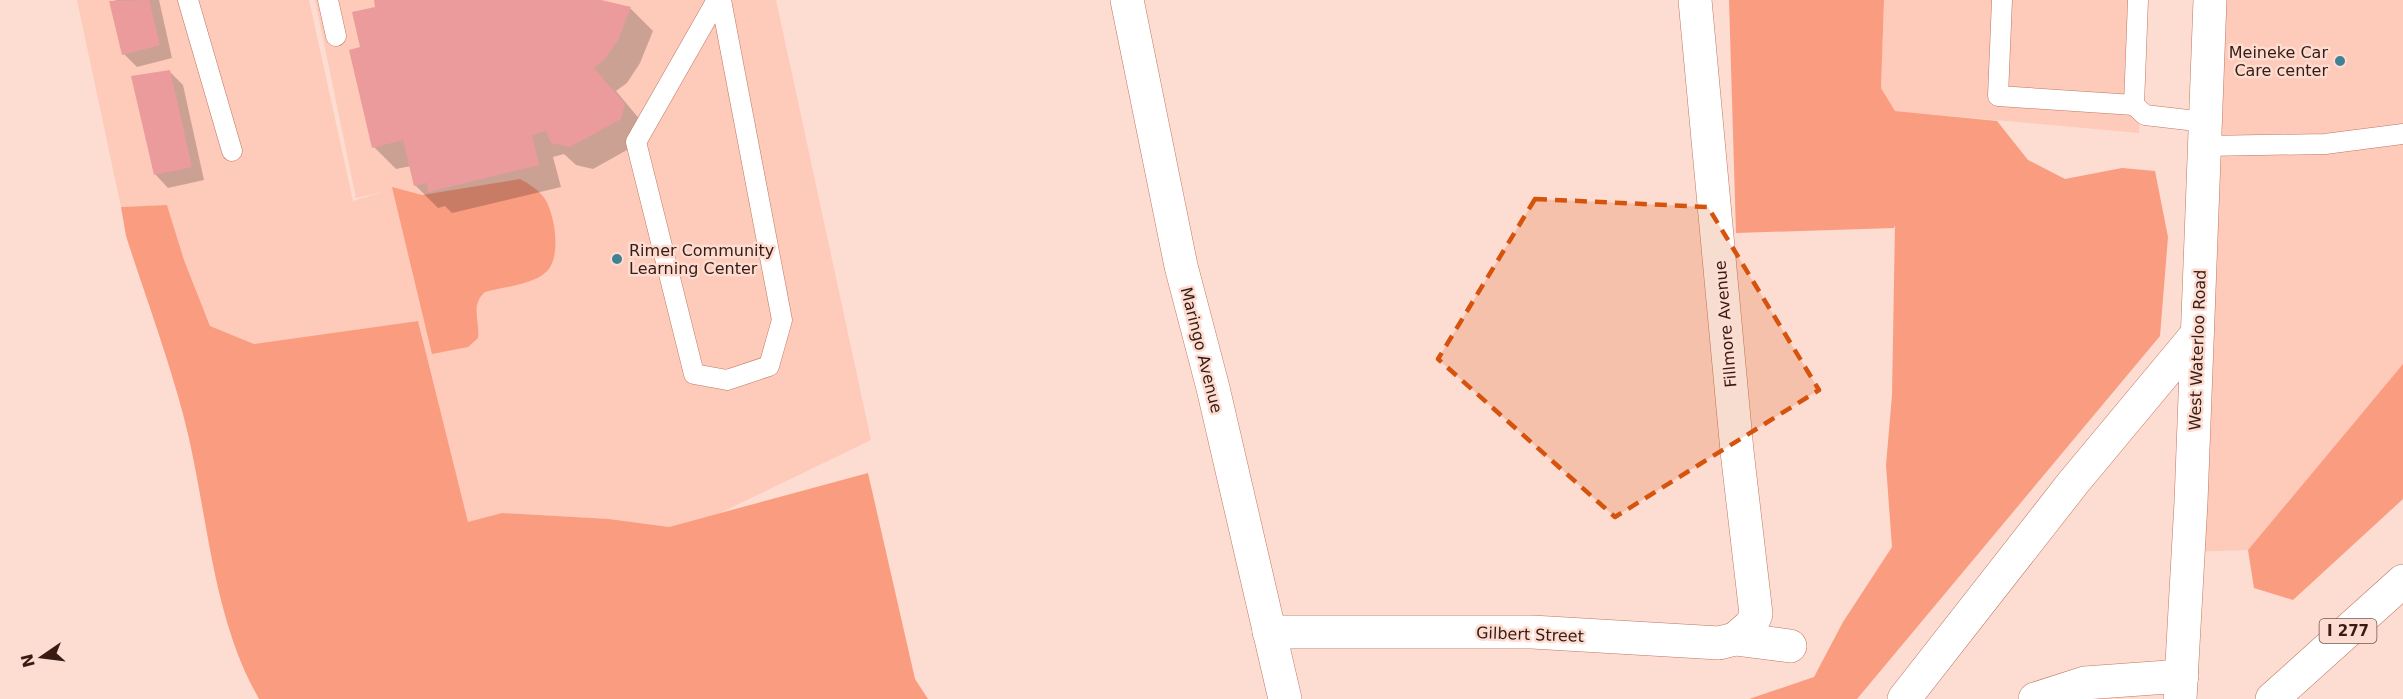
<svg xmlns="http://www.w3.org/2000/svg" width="2403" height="699" viewBox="0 0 2403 699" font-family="'DejaVu Sans',sans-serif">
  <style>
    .built { fill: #fecab9 }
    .green { fill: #fa9c7f }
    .shadow { fill: #0003 }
    .building { fill: #ec9b9d }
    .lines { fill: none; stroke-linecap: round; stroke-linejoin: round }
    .lane-casing { stroke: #bf7760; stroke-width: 21 }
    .street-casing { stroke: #bf7760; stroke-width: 34 }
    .primary-casing { stroke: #bf7760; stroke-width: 34 }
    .highway-casing { stroke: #bf7760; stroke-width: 34 }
    .lane { stroke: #fff; stroke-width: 20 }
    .street { stroke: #fff; stroke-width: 33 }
    .primary { stroke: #fff; stroke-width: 33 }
    .highway { stroke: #fff; stroke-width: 33 }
    .marked { fill: #d6530d; fill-opacity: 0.2; stroke: #d6530d; stroke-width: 4.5; stroke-dasharray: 12 8; stroke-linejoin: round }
    .poi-dot { fill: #408193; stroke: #fddcd2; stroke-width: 2 }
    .labels { text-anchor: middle; stroke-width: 5; stroke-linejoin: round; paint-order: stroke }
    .shield { fill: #fddcd2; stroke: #73554c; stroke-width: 1.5 }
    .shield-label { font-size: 15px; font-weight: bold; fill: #381b12 }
    .poi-label { font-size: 16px; fill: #381b12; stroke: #fddcd2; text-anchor: end }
    .street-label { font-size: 16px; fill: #381b12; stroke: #fddcd2 }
  </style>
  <rect width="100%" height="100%" fill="#fddcd2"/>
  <!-- built -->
  <g class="built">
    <polygon points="77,0 309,0 353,201 386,191 356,198 315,0 776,0 871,440 720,513 669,527 609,519 502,513 468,523 418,321 254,344 210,326 184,260 167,205 121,207"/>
    <polygon points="1884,0 2146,0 2139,133 1895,111 1881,88"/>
    <polygon points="2210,0 2403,0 2403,364 2248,550 2188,552"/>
  </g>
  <!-- green -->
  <g class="green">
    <polygon points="1729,0 1884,0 1881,88 1895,111 1997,121 2028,160 2065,179 2122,168 2155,171 2168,237 2160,336 1857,699 1749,699 1814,677 1843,622 1892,547 1886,465 1892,395 1895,225 1894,228 1736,233"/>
    <path d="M520,179c9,5 18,10 25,20 10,16 17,59 1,73 -14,13 -43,15 -61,20 -15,13 -5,29 -7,46l-10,9 -36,7 -40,-167 30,8z"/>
    <path d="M167,205l17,55 26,66 44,18 164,-23 50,201 34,-9 107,6 60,8 199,-54 47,206 13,20h-669c-49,-86 -51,-191 -76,-285 -16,-60 -38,-119 -57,-178l-5,-29z"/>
    <polygon points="2403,364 2403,499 2293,600 2254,588 2248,550"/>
  </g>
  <!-- shadow -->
  <g class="shadow">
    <polygon points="117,0 159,0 172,58 137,67 124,54 111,2"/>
    <polygon points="375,0 595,0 631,9 653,31 640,63 627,83 616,91 647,128 643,141 593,169 576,165 564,154 553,157 561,187 452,213 445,206 438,208 415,185 411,166 396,169 374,147 361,48 377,8"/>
    <polygon points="170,72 183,85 204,180 168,188 155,174"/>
  </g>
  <!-- building -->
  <g class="building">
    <polygon points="149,0 160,45 122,55 109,1"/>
    <polygon points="374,0 601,0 631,7 618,40 604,60 594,68 625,104 621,119 570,147 551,143 546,131 532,135 539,165 428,192 427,183 414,186 403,140 372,148 349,50 360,47 352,12 375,7"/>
    <polygon points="170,70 192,167 154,175 131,76"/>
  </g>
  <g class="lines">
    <!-- lane casing -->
    <g class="lane-casing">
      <g id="lane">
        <polyline points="188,0 232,151"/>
        <polyline points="328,0 336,36"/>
        <polyline points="717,0 636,142 694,374 727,380 769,366 782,320 721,0"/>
        <polyline points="2002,0 1998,96 2134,105"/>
        <polyline points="2138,0 2134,105 2145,115 2205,122"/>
        <polyline points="2204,146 2325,144 2403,134"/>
      </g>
    </g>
    <!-- street casing -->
    <g class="street-casing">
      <g id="street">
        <polyline points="1127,0 1181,266 1213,388 1285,699"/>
        <polyline points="1695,0 1737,451 1756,614 1752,624 1735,639"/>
        <polyline points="1269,632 1532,632 1719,643 1735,639 1790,646"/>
      </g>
    </g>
    <!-- primary casing -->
    <g class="primary-casing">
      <polyline id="primary" points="2180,699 2191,502 2210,0"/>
    </g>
    <!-- highway casing -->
    <g class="highway-casing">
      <g id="highway">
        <polyline points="1904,699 2073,483 2197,334"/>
        <polyline points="2035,699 2085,683 2182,676"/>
        <polyline points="2272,699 2403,581"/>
      </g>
    </g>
    <!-- lane -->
    <use href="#lane" class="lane"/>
    <!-- street -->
    <use href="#street" class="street"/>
    <!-- primary -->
    <use href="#primary" class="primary"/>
    <!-- highway -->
    <use href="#highway" class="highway"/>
  </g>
  <!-- marked area -->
  <path class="marked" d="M1535,199l173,8 111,183 -204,127 -177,-158z"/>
  <!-- markers -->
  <g class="poi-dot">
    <circle cx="2340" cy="61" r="6"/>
    <circle cx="617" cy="259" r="6"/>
  </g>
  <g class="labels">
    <!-- shield labels -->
    <rect class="shield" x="2319.5" y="619" width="57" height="24" rx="4.5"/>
    <g class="shield-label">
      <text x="2348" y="636">I 277</text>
    </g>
    <!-- poi labels -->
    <g class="poi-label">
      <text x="2328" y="58">Meineke Car<tspan x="2328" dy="18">Care center</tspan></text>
      <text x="629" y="256" text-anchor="start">Rimer Community<tspan x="629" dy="18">Learning Center</tspan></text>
    </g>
    <!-- street labels -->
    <g class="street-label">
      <text transform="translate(1725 324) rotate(-95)" y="6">Fillmore Avenue</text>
      <text transform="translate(1202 350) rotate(76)" y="6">Maringo Avenue</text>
      <text transform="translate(2197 350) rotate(-88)" y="6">West Waterloo Road</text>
      <text transform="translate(1530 634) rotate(2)" y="6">Gilbert Street</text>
    </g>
  </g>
  <!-- north arrow -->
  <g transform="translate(42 657) rotate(256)" stroke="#fddcd2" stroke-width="4.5" paint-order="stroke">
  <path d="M0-4.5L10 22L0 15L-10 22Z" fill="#381b12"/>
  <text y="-9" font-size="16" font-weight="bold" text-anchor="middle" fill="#381b12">N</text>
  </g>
</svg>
